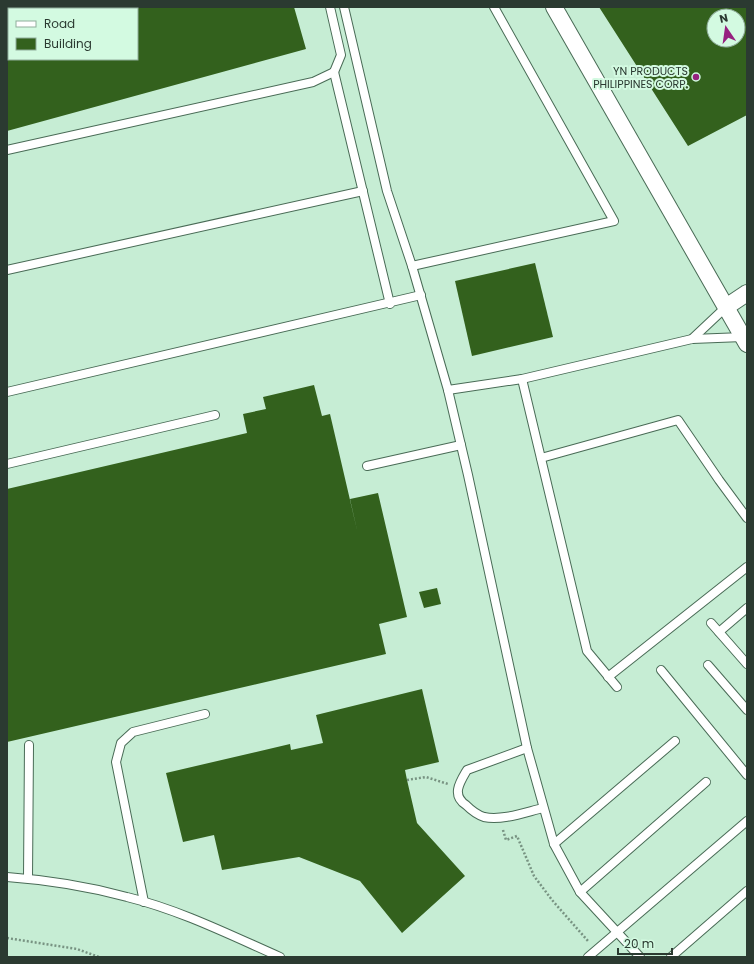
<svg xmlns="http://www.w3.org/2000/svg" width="754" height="964" viewBox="0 0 754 964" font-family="Poppins,sans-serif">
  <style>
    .building { fill: #33611d; fill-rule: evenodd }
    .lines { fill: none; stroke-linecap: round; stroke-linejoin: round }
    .service-casing { stroke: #496b56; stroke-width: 10 }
    .minor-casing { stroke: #496b56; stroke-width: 18 }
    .path { stroke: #789382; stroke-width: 2.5; stroke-dasharray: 2 2; stroke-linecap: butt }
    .service { stroke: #fff; stroke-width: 8 }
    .minor { stroke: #fff; stroke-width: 16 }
    .poi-dot { fill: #96217f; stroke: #d3fae1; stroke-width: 1.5 }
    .labels { text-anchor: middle; stroke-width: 4; stroke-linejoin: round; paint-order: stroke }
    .poi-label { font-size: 11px; fill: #2b3a31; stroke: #d3fae1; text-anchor: end }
  </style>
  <rect width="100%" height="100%" fill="#c6edd4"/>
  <!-- building -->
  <g class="building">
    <path d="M7,7h287l12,42 -299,82zM9,9h128v50h-128z"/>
    <path d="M599,7h148v108l-59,31zM714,16h24v24h-24z"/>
    <polygon points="535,263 553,337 472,356 455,281"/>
    <polygon points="314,385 322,416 330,414 357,530 350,499 378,493 407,617 379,624 386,654 7,742 7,489 247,433 243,414 266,409 263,397"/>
    <polygon points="437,588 441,604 424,608 419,592"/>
    <polygon points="422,689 439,762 405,770 407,780 417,823 465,876 402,933 360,881 299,857 222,870 214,835 183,842 166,773 290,744 291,750 323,743 316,715"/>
  </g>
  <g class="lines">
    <!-- service casing -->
    <g class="service-casing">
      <g id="service">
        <polyline points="344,7 387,191 412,266 448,390 468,475 527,748 554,844 580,892 640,957"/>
        <polyline points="334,72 390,304"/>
        <polyline points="7,150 313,82 334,72 341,55 330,7"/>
        <polyline points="412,266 614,221 494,7"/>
        <polyline points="7,270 363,191"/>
        <polyline points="692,339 726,307"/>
        <polyline points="522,379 587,651 617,687"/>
        <polyline points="448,390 522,379 692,339 743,337"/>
        <polyline points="7,392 421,295"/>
        <polyline points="541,458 678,420 719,480 747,518"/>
        <polyline points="7,464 215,415"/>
        <polyline points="367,466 461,445"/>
        <polyline points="711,623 747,664"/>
        <polyline points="719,632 747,608"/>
        <polyline points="708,665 747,710"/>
        <polyline points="661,670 747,775"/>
        <polyline points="608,677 747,567"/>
        <path d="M527,748l-60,22c-7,12 -16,25 -1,35 5,5 12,10 18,12 18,4 42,-5 59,-9"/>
        <polyline points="554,844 675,741"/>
        <path d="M7,877c41,3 80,9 120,20 53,13 103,38 153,60"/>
        <polyline points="28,878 29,745"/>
        <polyline points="580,892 706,782"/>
        <polyline points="144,902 116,762 121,743 133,732 205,714"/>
        <polyline points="588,957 747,821"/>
        <polyline points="671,957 747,891"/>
      </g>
    </g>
    <!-- minor casing -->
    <g class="minor-casing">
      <g id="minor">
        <polyline points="554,7 747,344"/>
        <polyline points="726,307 747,293"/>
      </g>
    </g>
    <!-- path -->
    <g class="path">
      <polyline points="407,780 426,777 448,784"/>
      <polyline points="503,830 506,840 517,836 534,876 552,900 588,941"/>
      <polyline points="7,938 77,949 99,957"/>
    </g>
    <!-- service -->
    <use href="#service" class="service"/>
    <!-- minor -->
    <use href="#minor" class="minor"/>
  </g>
  <!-- markers -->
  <circle class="poi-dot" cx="696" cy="77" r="4"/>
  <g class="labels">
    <!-- poi labels -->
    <g class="poi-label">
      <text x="688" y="75">YN PRODUCTS<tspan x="688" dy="13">PHILIPPINES CORP.</tspan></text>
    </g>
  </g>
  <!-- border -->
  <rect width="754" height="964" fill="none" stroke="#2b3a31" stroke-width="16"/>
  <!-- legend -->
  <rect x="8" y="8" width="130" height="52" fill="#d3fae1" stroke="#90ad9b"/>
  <rect x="16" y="21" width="20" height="6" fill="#ffffff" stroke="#90ad9b"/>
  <text x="44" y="28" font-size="12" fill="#2b3a31">Road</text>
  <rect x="16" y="38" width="20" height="12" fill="#33611d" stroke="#90ad9b"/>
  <text x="44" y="48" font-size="12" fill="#2b3a31">Building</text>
  <!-- north arrow -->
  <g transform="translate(726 28) rotate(347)"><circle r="19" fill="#d3fae1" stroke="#90ad9b"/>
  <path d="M0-3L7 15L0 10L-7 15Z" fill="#96217f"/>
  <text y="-6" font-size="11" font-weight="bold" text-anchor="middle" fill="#2b3a31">N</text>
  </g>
  <!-- scale -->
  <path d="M618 948v6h54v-6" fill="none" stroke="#2b3a31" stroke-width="2"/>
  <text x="624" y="948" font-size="12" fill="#2b3a31" stroke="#d3fae1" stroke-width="3" paint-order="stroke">20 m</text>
</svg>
